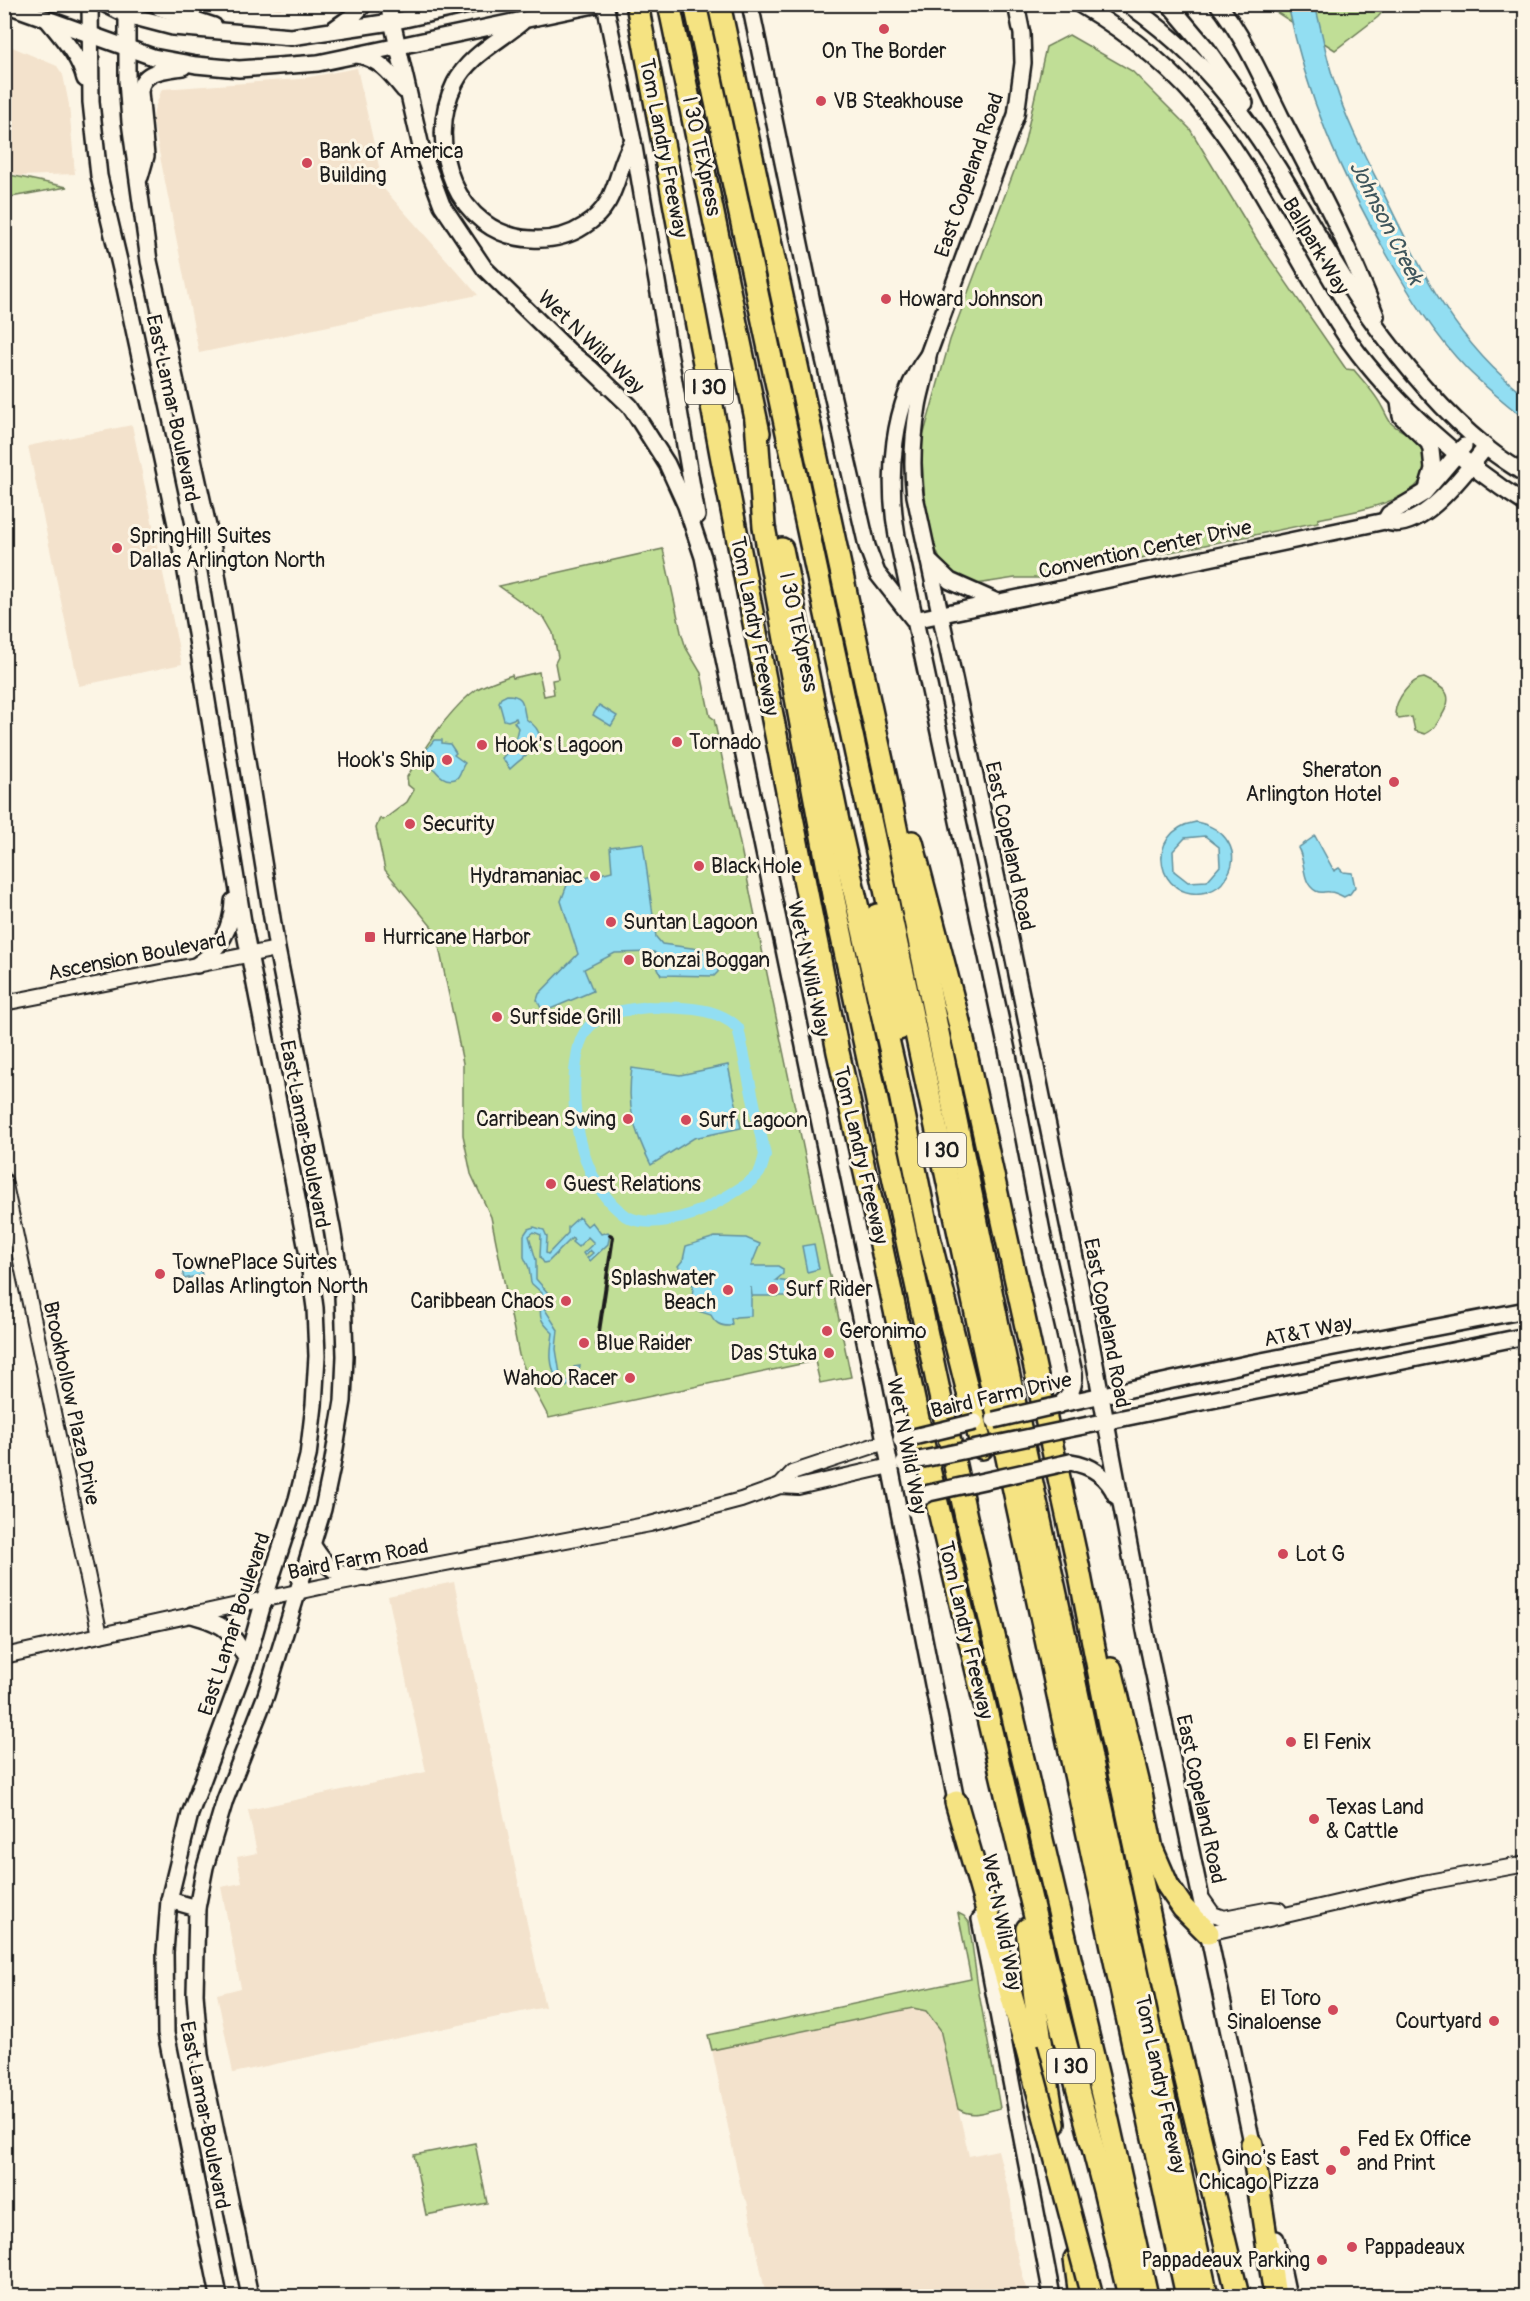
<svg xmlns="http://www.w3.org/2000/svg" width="1530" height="2301" viewBox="0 0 1530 2301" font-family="Pangolin,sans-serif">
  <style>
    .built { fill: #f3e2cc }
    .green { fill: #c0de96; stroke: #6e7d59; stroke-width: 1.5 }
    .water { fill: #92def2; stroke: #63909c; stroke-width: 1.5; fill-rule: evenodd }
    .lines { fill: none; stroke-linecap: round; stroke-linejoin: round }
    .canal { stroke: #92def2; stroke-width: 12 }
    .tertiary-casing { stroke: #1c1c1c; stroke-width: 18 }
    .secondary-casing { stroke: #1c1c1c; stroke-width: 20 }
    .motorway-casing { stroke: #1c1c1c; stroke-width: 26 }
    .tertiary { stroke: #fcf5e5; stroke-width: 14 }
    .secondary { stroke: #fcf5e5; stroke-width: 15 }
    .motorway { stroke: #f5e382; stroke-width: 21 }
    .rail { stroke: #1c1c1c; stroke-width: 4 }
    .secondary-bridge-casing { stroke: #1c1c1c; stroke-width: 20; stroke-linecap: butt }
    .motorway-bridge-casing { stroke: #1c1c1c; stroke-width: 26; stroke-linecap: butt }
    .secondary-bridge { stroke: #fcf5e5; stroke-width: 15 }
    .motorway-bridge { stroke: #f5e382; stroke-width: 21 }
    .poi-dot { fill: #d1495b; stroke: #fcf5e5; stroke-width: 2 }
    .labels { text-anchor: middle; stroke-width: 6; stroke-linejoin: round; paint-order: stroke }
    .shield { fill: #fcf5e5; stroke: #5f5d58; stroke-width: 1.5 }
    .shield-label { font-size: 20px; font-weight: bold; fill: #1c1c1c }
    .poi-label { font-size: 21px; fill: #1c1c1c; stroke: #fcf5e5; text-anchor: start }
    .street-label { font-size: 21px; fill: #1c1c1c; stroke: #fcf5e5 }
    .water-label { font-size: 22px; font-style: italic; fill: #3f565c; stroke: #fcf5e5 }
  </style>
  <rect width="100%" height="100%" fill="#fcf5e5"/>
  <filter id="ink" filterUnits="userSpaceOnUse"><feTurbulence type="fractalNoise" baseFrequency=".0167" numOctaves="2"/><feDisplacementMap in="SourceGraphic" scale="12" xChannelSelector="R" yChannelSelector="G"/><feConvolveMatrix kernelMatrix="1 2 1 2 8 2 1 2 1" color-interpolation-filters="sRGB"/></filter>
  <g filter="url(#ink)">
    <!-- built -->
    <g class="built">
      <polygon points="237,5 304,4 304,5 281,9"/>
      <polygon points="5,44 57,66 63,75 69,105 75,174 20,176 5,171"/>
      <polygon points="357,68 384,189 478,295 199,353 153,121 154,110 162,89 299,79"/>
      <polygon points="132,425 182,664 79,686 28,446"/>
      <polygon points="454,1582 545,2007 233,2073 217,1994 241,1988 221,1887 242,1883 237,1857 257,1853 248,1810 426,1772 388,1596"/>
      <polygon points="913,2008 926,2011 940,2029 969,2156 998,2150 1011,2201 1013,2237 1028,2296 766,2296 747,2201 742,2194 712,2050"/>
    </g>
    <!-- green -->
    <g class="green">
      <polygon points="1265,5 1388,5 1378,17 1335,50"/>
      <path d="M1069,35l63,36 58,58 69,114 87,126 8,1c9,11 22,24 28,37 3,5 5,11 9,16 9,9 22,11 29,22 33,54 -71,67 -102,74v3l-276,56h-27l-45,7 -10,-2 -16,-15 -12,-27 -6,-23 -5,-74 29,-104 74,-195 22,-98z"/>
      <polygon points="5,174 67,187 5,198"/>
      <path d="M663,549l18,83 5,16 15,25 9,43 4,3 137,658 -31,6 -5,-22 -266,57 -20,-38 -10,-25 -28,-138 -20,-43 -8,-39v-72l-27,-131 -51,-62 -9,-42 4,-10 3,2 24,-18 7,-12 -6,-5 -1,-8c17,-29 42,-68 70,-88 11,-6 24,-10 35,-14l1,3 26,-6 5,24 10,-2 -2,-14 6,-1 -3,-16 3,-6 -5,-24 -8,-14 -46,-33z"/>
      <path d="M1424,678c21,10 32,16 17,39 -4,7 -7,13 -16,17l-10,-3 -3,-14 -13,2 -4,-6c1,-13 15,-34 29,-35z"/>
      <path d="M958,1913l6,3 5,6 9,66 22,120c-15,4 -28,10 -42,1l-18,-80 -14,-18 -13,-3 -201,42 -4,-15 263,-56z"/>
      <polygon points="475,2143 487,2203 426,2215 414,2155"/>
    </g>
    <!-- water -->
    <g class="water">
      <path d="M1288,5h27c7,26 11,53 20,79 11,36 29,70 46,104 37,76 74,156 144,207v24c-20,-16 -40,-32 -58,-50 -33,-34 -58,-75 -81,-116 -47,-82 -79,-155 -98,-248z"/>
      <path d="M507,695c19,0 15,11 19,24 31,21 1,33 -16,50l-8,-11 12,-13 4,-17 -4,-6 3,-1 -1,-3 -8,3 -4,-1 -5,-18 2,-4z"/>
      <polygon points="599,705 617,716 611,726 593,715"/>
      <path d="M434,740h8v3l8,1 6,9 -2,2 11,8c-4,4 -4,14 -10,16 -15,5 -28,-18 -29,-29z"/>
      <path d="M1196,822c28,5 48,30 29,57 -4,7 -11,11 -18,13 -50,12 -65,-61 -11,-70zM1205,836l14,11 1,19 -13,15 -19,1 -14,-11 -1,-20 12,-13z"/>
      <path d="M1315,836l19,35 5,-3 4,4 9,1 3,14 -5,7 -6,3c-4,-2 -10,-5 -14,-5 -6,-1 -8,2 -14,-1 -15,-8 -10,-30 -18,-43z"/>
      <polygon points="643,843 656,937 662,944 714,951 718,955 718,972 714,976 661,975 658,969 657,955 654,952 615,953 584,969 593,991 548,1010 541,1008 537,1000 539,994 578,954 561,901 567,885 574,881 612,871 610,847"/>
      <path d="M728,1065l13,63 -47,10 -43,27c-17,-34 -25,-59 -19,-97l48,7z"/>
      <path d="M579,1217l8,9 5,-4 9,12 7,-2 2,2 -2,10 -18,17 -3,-3 6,-5 -3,-3 -5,6 -2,-3 11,-10 -6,-6 -10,10 -6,-5 2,-2 -2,-2 -24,24 -4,1 -4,-6 1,-22 -7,-3 -5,4 7,24v19l12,14 -4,15 14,22 -2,19 5,31 8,1 5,-14 6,-1 -5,16 -9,5 -8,-4c-9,-20 -8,-29 -5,-50 -18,-16 -12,-19 -11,-40l-11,-10 -2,-15 -5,-11v-22l4,-6 6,-2 10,3 3,7 -1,16 2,1 20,-21v-6z"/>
      <path d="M715,1237l31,1 14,6 -9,22h27l5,3v5l-7,6 13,2v14h-37l-1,-9v29l-15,1 -5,2 1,5 -3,2c-9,0 -14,-3 -18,-11l-16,-5 -3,-7 1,-18 -15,-19 5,-6 3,-14z"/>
      <polygon points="814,1244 819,1269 807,1272 802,1246"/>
      <polygon points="200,1267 202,1275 184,1279 182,1270"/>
    </g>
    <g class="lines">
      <!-- canal -->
      <path class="canal" d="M648,1007c29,1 68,-2 90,21l27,127c-2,6 -3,13 -6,18 -8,11 -36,26 -49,33 -19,11 -64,23 -84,10 -43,-30 -55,-96 -51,-145 2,-15 3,-31 13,-43 14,-17 40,-18 60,-21z"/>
      <!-- tertiary casing -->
      <g class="tertiary-casing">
        <g id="tertiary">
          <polyline points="4,1003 277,949"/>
          <polyline points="4,1180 100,1635"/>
          <polyline points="780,1486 792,1473 885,1442"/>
          <polyline points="4,1656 320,1587 650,1524 741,1500 780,1486 798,1487 890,1466"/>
          <polyline points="1201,1897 1213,1914 1224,1918 1271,1909 1279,1910"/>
          <polyline points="1208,1933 1423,1883 1526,1864"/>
        </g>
      </g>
      <!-- secondary casing -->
      <g class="secondary-casing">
        <g id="secondary">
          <polyline points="5,4 153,57 196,65 239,69 318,63 599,4"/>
          <polyline points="90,4 91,102 99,176 121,269 185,566 244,928 308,1255 315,1308 317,1356 314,1405 308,1456 297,1499 264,1600 247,1660 190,1814 169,1900 165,1952 166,2033 219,2296"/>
          <polyline points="105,4 127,15 173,27 291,37 391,22 473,4"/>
          <polyline points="157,4 160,8 214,26"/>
          <polyline points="388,4 422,151 442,205 485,269 569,351 590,368 630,406 667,464 686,506 703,557 873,1380 958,1811"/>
          <polyline points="605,4 633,141 697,516"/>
          <path d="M750,4l74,355 43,187 10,27 37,47 471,-99c34,16 82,-51 101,-74"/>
          <path d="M1016,4l6,30 1,29 -7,52 -88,240c-37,48 -41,124 -31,181l110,514 36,187 31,136c1,14 -4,23 -15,32"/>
          <path d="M1079,4c51,30 97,67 133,114 54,70 88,152 138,224 44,61 112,122 176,162"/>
          <path d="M1128,4c44,31 82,67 114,111 48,64 82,138 128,203 32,45 72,93 115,128 12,11 27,19 41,29"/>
          <polyline points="1169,4 1207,49 1245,103"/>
          <path d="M1218,4c27,34 44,75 63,113 34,65 69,130 95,199"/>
          <polyline points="127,15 127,80 130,122 149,261 213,549 277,949 332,1228 343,1295 345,1356 343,1401 332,1466 323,1509 266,1695 225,1800 205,1867 197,1908 195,1994 200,2055 250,2296"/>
          <path d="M47,19c15,19 32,36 38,60"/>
          <path d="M522,22c-22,19 -53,33 -67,61 -31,61 1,153 77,156 18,1 37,-3 52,-13 36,-23 30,-54 49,-85"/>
          <polyline points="334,29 355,14 364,4"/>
          <path d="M358,55c22,4 33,19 46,35"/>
          <path d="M140,177l6,-21 -6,-64c1,-22 26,-22 43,-25"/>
          <path d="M928,355c-1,20 -7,33 -10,51 -5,30 -7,60 -3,90l95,444 67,328 69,368 108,516"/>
          <polyline points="1399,402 1401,416 1429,443 1431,450 1433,469 1428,485"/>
          <polyline points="1385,521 1389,514 1424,493 1464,446"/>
          <polyline points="929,561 950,581 995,601"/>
          <path d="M197,965c23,-16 35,-36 36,-64"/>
          <polyline points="312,1279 340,1275"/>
          <polyline points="1061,1404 1251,1363 1526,1310"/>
          <polyline points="1064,1430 1526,1336"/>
          <path d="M1070,1462c21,3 37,13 46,34"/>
          <path d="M312,1544c17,27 23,31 55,34"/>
          <path d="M192,1615c35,10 37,14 55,45"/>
          <polyline points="169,1900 197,1908"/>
          <polyline points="980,1919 1052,2296"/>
          <polyline points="1276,2239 1288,2296"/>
        </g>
      </g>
      <!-- motorway casing -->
      <g class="motorway-casing">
        <g id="motorway">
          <polyline points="637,4 721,454 838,1052 879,1235 925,1452 1058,2014 1104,2190 1129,2296"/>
          <polyline points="669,4 759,433"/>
          <polyline points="695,4 1187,2296"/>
          <polyline points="719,4 886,779 999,1330 1207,2296"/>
          <polyline points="756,420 764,527 834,900 966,1517 1105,2107 1147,2296"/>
          <polyline points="782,549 838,821 895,1070 929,1237 982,1448"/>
          <polyline points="912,842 959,1022 984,1134 1078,1565 1111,1735 1172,2022 1238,2296"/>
          <polyline points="877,915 899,1029"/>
          <polyline points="1111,1669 1141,1793 1152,1849 1168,1886 1183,1908 1208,1933"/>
          <polyline points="956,1802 1026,2047"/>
          <polyline points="1027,1929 1037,2015 1054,2124"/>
          <polyline points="1252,2144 1275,2296"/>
          <polyline points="1075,2259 1080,2296"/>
        </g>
      </g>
      <!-- tertiary -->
      <use href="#tertiary" class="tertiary"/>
      <!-- secondary -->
      <use href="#secondary" class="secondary"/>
      <!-- motorway -->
      <use href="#motorway" class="motorway"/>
      <!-- rail -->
      <polyline class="rail" points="597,1345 613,1237 610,1235"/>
      <!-- secondary-bridge casing -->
      <g class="secondary-bridge-casing">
        <g id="secondary-bridge">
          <polyline points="994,1420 1059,1405"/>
          <polyline points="901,1440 975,1422"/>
          <polyline points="904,1463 1064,1430"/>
          <polyline points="913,1509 919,1499 929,1493 1070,1462"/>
        </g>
      </g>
      <!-- motorway-bridge casing -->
      <g class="motorway-bridge-casing">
        <polyline id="motorway-bridge" points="1026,2047 1092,2296"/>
      </g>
      <!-- secondary-bridge -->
      <use href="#secondary-bridge" class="secondary-bridge"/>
      <!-- motorway-bridge -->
      <use href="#motorway-bridge" class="motorway-bridge"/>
    </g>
  </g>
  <!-- markers -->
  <g class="poi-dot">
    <circle cx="884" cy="29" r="6"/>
    <circle cx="821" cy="101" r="6"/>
    <circle cx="307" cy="163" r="6"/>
    <circle cx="886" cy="299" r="6"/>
    <circle cx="117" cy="548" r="6"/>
    <circle cx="677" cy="742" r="6"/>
    <circle cx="482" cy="745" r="6"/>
    <circle cx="447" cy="760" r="6"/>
    <circle cx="1394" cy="782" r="6"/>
    <circle cx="410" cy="824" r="6"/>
    <circle cx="699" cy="866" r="6"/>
    <circle cx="595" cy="876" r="6"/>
    <circle cx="611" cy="922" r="6"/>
    <rect x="364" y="931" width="12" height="12" rx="3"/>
    <circle cx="629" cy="960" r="6"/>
    <circle cx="497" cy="1017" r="6"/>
    <circle cx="628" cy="1119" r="6"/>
    <circle cx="686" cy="1120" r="6"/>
    <circle cx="551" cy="1184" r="6"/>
    <circle cx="160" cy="1274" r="6"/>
    <circle cx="773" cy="1289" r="6"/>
    <circle cx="728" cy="1290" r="6"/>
    <circle cx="566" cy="1301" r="6"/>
    <circle cx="827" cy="1331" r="6"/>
    <circle cx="584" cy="1343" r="6"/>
    <circle cx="829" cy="1353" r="6"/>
    <circle cx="630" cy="1378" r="6"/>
    <circle cx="1283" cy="1554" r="6"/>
    <circle cx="1291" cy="1742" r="6"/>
    <circle cx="1314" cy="1819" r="6"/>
    <circle cx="1333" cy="2010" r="6"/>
    <circle cx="1494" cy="2021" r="6"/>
    <circle cx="1345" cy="2151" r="6"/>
    <circle cx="1331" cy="2170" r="6"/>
    <circle cx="1352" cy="2247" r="6"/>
    <circle cx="1322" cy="2260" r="6"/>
  </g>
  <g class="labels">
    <!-- shield labels -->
    <g class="shield">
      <rect x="685" y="370" width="48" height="34" rx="4.5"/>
      <rect x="918" y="1133" width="48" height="34" rx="4.5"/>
      <rect x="1047" y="2049" width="48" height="34" rx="4.5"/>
    </g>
    <g class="shield-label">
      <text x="709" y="394">I 30</text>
      <text x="942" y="1157">I 30</text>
      <text x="1071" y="2073">I 30</text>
    </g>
    <!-- poi labels -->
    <g class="poi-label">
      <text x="884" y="58" text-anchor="middle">On The Border</text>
      <text x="833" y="108">VB Steakhouse</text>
      <text x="319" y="158">Bank of America<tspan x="319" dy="24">Building</tspan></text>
      <text x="898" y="306">Howard Johnson</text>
      <text x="129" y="543">SpringHill Suites<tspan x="129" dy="24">Dallas Arlington North</tspan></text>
      <text x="689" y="749">Tornado</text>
      <text x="494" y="752">Hook's Lagoon</text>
      <text x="435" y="767" text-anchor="end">Hook's Ship</text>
      <text x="1382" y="777" text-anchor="end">Sheraton<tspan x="1382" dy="24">Arlington Hotel</tspan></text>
      <text x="422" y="831">Security</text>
      <text x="711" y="873">Black Hole</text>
      <text x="583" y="883" text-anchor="end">Hydramaniac</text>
      <text x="623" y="929">Suntan Lagoon</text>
      <text x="382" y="944">Hurricane Harbor</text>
      <text x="641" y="967">Bonzai Boggan</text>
      <text x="509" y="1024">Surfside Grill</text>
      <text x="616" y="1126" text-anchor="end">Carribean Swing</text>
      <text x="698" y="1127">Surf Lagoon</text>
      <text x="563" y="1191">Guest Relations</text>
      <text x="172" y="1269">TownePlace Suites<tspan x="172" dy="24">Dallas Arlington North</tspan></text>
      <text x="716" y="1285" text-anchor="end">Splashwater<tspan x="716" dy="24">Beach</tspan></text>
      <text x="785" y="1296">Surf Rider</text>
      <text x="554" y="1308" text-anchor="end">Caribbean Chaos</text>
      <text x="839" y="1338">Geronimo</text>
      <text x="596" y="1350">Blue Raider</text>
      <text x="817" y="1360" text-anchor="end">Das Stuka</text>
      <text x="618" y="1385" text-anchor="end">Wahoo Racer</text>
      <text x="1295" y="1561">Lot G</text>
      <text x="1303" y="1749">El Fenix</text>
      <text x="1326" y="1814">Texas Land<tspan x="1326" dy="24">&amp; Cattle</tspan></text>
      <text x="1321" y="2005" text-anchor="end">El Toro<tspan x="1321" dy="24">Sinaloense</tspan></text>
      <text x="1482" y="2028" text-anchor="end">Courtyard</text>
      <text x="1357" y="2146">Fed Ex Office<tspan x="1357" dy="24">and Print</tspan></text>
      <text x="1319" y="2165" text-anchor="end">Gino's East<tspan x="1319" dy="24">Chicago Pizza</tspan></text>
      <text x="1364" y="2254">Pappadeaux</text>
      <text x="1310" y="2267" text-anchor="end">Pappadeaux Parking</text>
    </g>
    <!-- street labels -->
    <g class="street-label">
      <text transform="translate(664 148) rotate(79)" y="7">Tom Landry Freeway</text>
      <text transform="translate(702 156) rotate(78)" y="7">I 30 TEXpress</text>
      <text transform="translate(969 175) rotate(-71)" y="7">East Copeland Road</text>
      <text transform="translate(1316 246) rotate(59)" y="7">Ballpark Way</text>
      <text transform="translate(591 342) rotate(44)" y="7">Wet N Wild Way</text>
      <text transform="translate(173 408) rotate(78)" y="7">East Lamar Boulevard</text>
      <text transform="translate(1145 549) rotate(-12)" y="7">Convention Center Drive</text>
      <text transform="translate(755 626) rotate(79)" y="7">Tom Landry Freeway</text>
      <text transform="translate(799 632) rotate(78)" y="7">I 30 TEXpress</text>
      <text transform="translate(1010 846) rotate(78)" y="7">East Copeland Road</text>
      <text transform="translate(137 956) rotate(-11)" y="7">Ascension Boulevard</text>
      <text transform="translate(809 969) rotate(78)" y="7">Wet N Wild Way</text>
      <text transform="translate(305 1134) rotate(79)" y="7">East Lamar Boulevard</text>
      <text transform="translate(861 1155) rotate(77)" y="7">Tom Landry Freeway</text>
      <text transform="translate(1107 1323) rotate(79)" y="7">East Copeland Road</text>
      <text transform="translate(1308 1331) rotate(-11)" y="7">AT&amp;T Way</text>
      <text transform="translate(1001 1395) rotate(-13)" y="7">Baird Farm Drive</text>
      <text transform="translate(72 1403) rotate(78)" y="7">Brookhollow Plaza Drive</text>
      <text transform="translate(907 1446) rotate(79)" y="7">Wet N Wild Way</text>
      <text transform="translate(358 1559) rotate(-11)" y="7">Baird Farm Road</text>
      <text transform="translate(234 1624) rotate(-72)" y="7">East Lamar Boulevard</text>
      <text transform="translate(966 1630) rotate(77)" y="7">Tom Landry Freeway</text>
      <text transform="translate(1201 1799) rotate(78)" y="7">East Copeland Road</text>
      <text transform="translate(1002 1922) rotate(79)" y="7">Wet N Wild Way</text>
      <text transform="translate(1161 2084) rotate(78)" y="7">Tom Landry Freeway</text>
      <text transform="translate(205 2115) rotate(79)" y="7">East Lamar Boulevard</text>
    </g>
    <!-- water labels -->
    <g class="water-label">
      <text transform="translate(1387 222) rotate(63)" y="8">Johnson Creek</text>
    </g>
  </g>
  <!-- margin -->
  <rect width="1530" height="2301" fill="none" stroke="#fcf5e5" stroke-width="24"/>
  <rect x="12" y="12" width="1506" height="2277" fill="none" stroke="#1c1c1c" stroke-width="2" filter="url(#ink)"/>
</svg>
